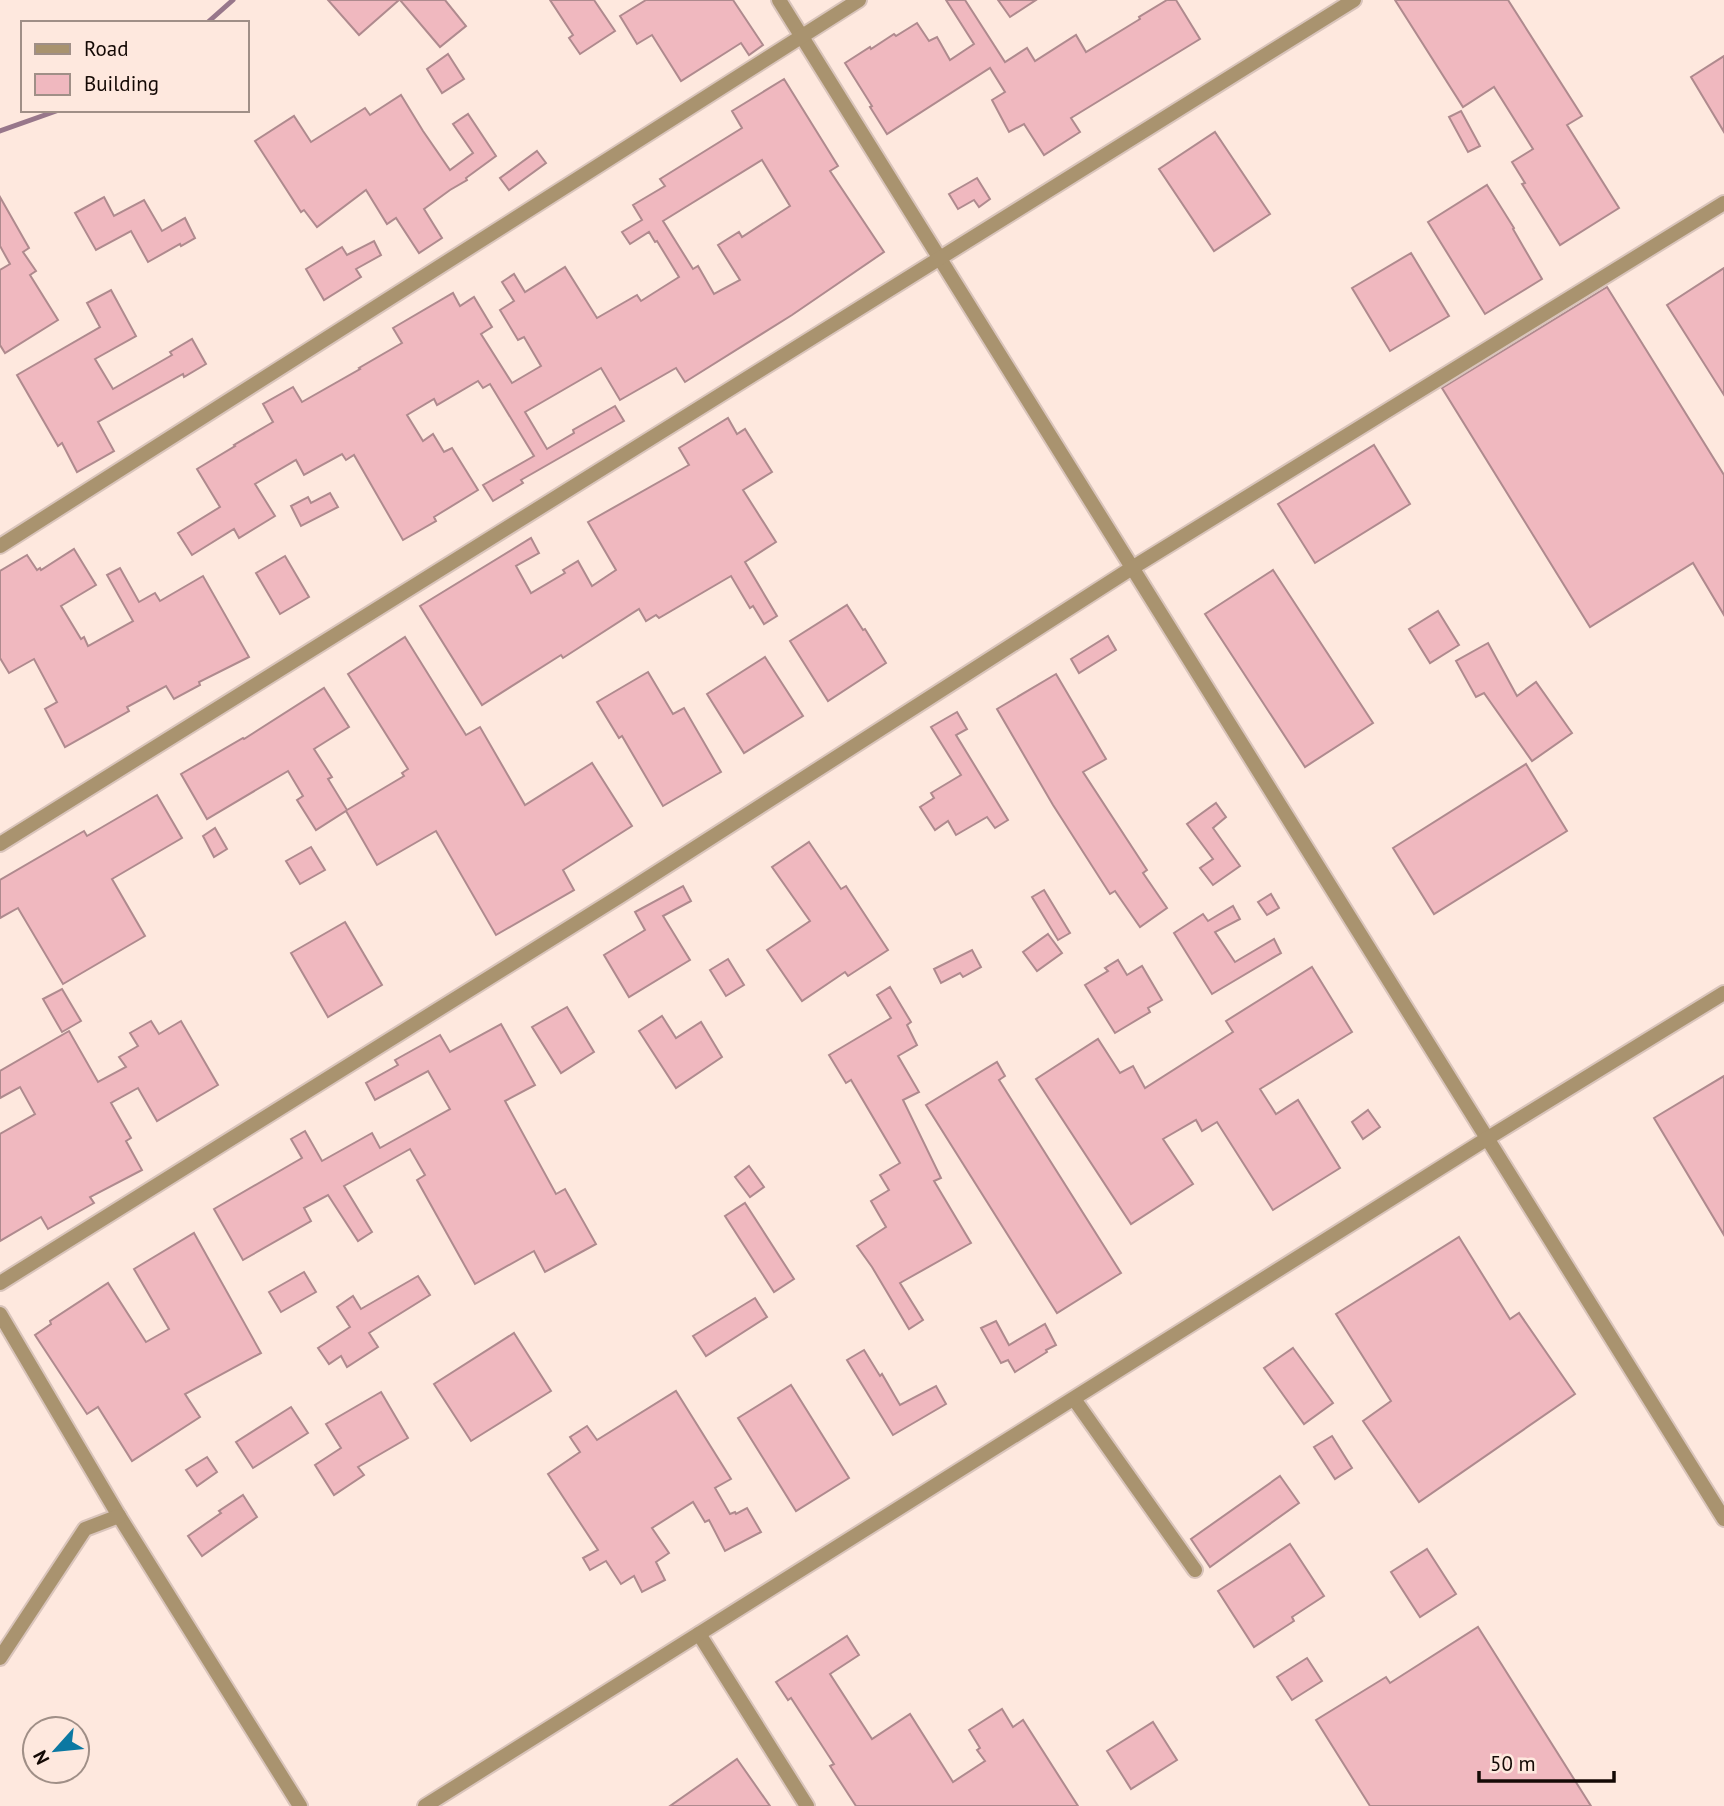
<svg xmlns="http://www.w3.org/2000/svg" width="1724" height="1806" viewBox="0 0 1724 1806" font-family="'PT Sans',sans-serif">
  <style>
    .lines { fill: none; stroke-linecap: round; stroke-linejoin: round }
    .stream { stroke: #98778b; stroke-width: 5 }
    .building { fill: #f0b8bf; stroke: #af8a8e; stroke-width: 2; fill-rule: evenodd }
    .street-casing { stroke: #d9c4bb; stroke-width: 18 }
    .street { stroke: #a9936f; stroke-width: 14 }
  </style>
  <rect width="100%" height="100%" fill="#fee8de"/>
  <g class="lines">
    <!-- stream -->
    <g class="stream">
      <polyline points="207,23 233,0"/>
      <polyline points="0,131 59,110"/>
    </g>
  </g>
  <!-- building -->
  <g class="building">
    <polygon points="328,0 399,0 359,35"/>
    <polygon points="400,0 445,0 466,26 440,47"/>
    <polygon points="550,0 594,0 615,31 580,54 569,38 573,35"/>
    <polygon points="646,0 733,0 763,45 749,55 741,43 681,81 652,35 637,44 620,16"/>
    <polygon points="946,0 965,0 1005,62 1027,48 1035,61 1076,35 1086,52 1140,19 1139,17 1167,0 1176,0 1200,39 1071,118 1080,132 1044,155 1024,124 1009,132 992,100 1005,92 990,68 887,134 870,107 872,106 845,63 870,47 871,49 894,34 896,36 917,23 929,41 937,37 950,60 974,44"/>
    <polygon points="998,0 1036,0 1010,17"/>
    <polygon points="1395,0 1508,0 1582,116 1567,125 1619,208 1560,245 1522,184 1525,183 1512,162 1533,149 1494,87 1463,107"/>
    <polygon points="448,54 464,79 442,93 427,69"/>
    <polygon points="1724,56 1724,132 1691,77"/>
    <path d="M784,79l54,87 -8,5 54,81 -92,63 -107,67 -9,-14 -56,32 -19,-32 -76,44 22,37 27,-16 -1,-3 42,-24 9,15 -103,59 2,3 -30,18 -10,-16 51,-29 -44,-72 -7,4 -5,-7 -41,24 -3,-6 -27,16 16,26 10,-7 11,18 8,-4 26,42 -44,27 2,4 -33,19 -49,-85 -8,5 -4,-6 -38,21 -8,-15 -41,24 20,32 -36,22 -5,-9 -42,26 -14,-22 42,-26 -23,-38 38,-23 -1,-1 39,-23 -10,-18 30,-17 9,15 58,-33 -1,-1 43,-25 -9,-15 60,-35 7,13 14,-9 18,30 -11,7 31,49 29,-17 -17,-29 -6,3 -18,-30 14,-9 -12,-19 12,-8 11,18 40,-25 32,51 40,-23 4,6 38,-24 -22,-36 -2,1 -6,-10 -19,12 -8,-12 20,-12 -9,-15 32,-19 -5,-7 82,-51 -10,-17zM762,160l28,46 -48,31 -3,-5 -21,13 22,35 -26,14 -16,-28 -5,3 -30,-48z"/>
    <polygon points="401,95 423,131 450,170 473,153 453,124 468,114 496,156 466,178 467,180 450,190 424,209 442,238 419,253 396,218 387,224 366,190 317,227 304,210 301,212 255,141 294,116 311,142 365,108 370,115"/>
    <polygon points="1461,111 1480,146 1468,152 1449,117"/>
    <polygon points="1215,132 1270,214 1214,251 1159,169"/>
    <polygon points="537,151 546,163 509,190 500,178"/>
    <polygon points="977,178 990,199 979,207 974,200 958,209 949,194"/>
    <polygon points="1487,185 1514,228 1513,229 1542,279 1485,314 1428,222"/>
    <polygon points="0,197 29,248 23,252 36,271 30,275 58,320 5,353 0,345 0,270 10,264 0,246"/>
    <polygon points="104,197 114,216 144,200 162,231 185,218 195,238 181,246 180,244 148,262 131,231 96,250 75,213"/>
    <polygon points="374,241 381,255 356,269 361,277 324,300 306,269 342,247 347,255"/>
    <polygon points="1411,253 1449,316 1390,351 1352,288"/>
    <polygon points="1724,268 1724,395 1667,305"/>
    <polygon points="1607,287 1724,475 1724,615 1693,563 1590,627 1442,388"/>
    <polygon points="111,290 136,336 95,359 113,389 172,355 170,352 192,339 206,364 184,377 183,374 98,422 114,451 77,472 62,443 58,446 17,375 100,327 87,303"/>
    <polygon points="728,418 737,434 745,429 772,472 743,490 776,542 745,562 777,616 764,624 753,606 750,608 731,576 659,618 656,615 646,621 639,609 563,658 561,655 482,705 420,606 531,538 539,553 516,566 531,593 565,573 563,570 578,561 592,586 616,570 588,522 689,465 679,448"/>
    <polygon points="1374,445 1410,504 1315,563 1278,504"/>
    <polygon points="330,493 338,507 301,526 291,506 308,497 311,503"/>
    <polygon points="74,549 96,585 61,606 81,639 84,637 88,646 133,621 107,575 120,568 139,602 155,593 160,601 203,576 249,657 199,682 200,685 174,699 166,686 127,707 129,711 65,747 45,709 57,702 34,659 9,673 0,658 0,571 27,555 37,570 40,568 41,570"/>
    <polygon points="285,556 309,597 280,614 256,573"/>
    <polygon points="1273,570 1373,723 1305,767 1205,614"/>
    <polygon points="847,605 863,630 865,629 886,663 828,701 790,641"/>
    <polygon points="1438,611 1459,645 1430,663 1409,629"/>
    <polygon points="1108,636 1116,650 1079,673 1071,659"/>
    <polygon points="405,637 466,735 480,727 525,805 592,763 632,826 563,870 574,890 496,935 436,831 377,865 346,811 316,830 297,800 303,796 288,771 207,819 181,774 243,738 244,739 324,688 349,727 314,749 332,777 328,779 347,810 404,776 402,773 408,769 348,674"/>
    <polygon points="1488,643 1517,696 1536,682 1572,733 1532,761 1484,693 1476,697 1456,661"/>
    <polygon points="765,657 803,716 744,753 707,694"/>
    <polygon points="648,672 673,714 684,708 721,772 663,806 622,736 619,738 597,702"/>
    <polygon points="1056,674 1106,759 1083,772 1147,870 1143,873 1167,908 1140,927 1115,891 1110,894 1053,805 997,709"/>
    <polygon points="957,712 967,729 956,735 1008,820 995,828 987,817 956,835 948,821 935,830 920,807 934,798 931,793 961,775 931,727"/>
    <polygon points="1526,764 1567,831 1434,914 1393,848"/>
    <polygon points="157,795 182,838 112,879 145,936 63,984 18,908 0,918 0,880 84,831 87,836"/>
    <polygon points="1216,803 1226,817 1213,828 1240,866 1213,885 1200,868 1213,859 1187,824"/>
    <polygon points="215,828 227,849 214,857 203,836"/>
    <polygon points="809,842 841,889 846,886 888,950 848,976 845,972 802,1001 767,950 810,921 772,867"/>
    <polygon points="311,847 325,870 300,884 286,861"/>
    <polygon points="683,886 691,901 663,916 690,960 629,997 604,955 645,930 635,912"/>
    <polygon points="1044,890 1070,933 1058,940 1032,897"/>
    <polygon points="1271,894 1279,908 1267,915 1258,902"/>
    <polygon points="1233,906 1240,919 1215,932 1235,962 1274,939 1281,953 1212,994 1174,933 1203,914 1208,921"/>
    <polygon points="345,922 382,985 328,1017 291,953"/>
    <polygon points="1048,934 1062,953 1037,971 1023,952"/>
    <polygon points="972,950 981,967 963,977 960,973 941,983 934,969"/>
    <polygon points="728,959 744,985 726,996 710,970"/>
    <polygon points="1118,960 1127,975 1142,966 1162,1000 1148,1008 1150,1012 1115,1033 1085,985 1108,971 1105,968"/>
    <polygon points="1312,967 1352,1032 1260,1089 1276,1114 1298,1100 1340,1168 1273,1210 1217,1122 1202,1131 1196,1120 1163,1139 1193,1184 1131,1224 1036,1079 1098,1039 1120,1073 1133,1066 1145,1088 1233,1032 1226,1021"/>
    <polygon points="890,987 911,1022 907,1025 917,1045 898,1056 919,1092 903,1100 941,1178 934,1181 971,1243 900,1283 923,1320 909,1329 872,1267 857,1246 886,1227 871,1201 889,1190 880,1175 900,1163 851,1080 846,1083 829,1055 891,1018 877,995"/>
    <polygon points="62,989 81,1021 62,1032 43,999"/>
    <polygon points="567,1007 594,1052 561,1073 532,1027"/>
    <polygon points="662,1016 676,1038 701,1022 722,1057 676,1088 639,1031"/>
    <polygon points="151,1021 159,1034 181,1021 218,1085 157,1121 138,1088 111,1103 131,1138 126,1141 142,1170 90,1197 94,1203 48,1229 41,1217 0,1241 0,1134 35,1114 20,1087 0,1098 0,1071 69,1031 98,1082 126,1067 119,1057 138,1046 130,1033"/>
    <polygon points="501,1024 535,1085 505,1101 556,1194 565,1189 596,1244 545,1272 534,1251 475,1284 417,1180 425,1175 410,1149 344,1186 372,1232 358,1241 328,1195 304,1208 311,1221 243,1260 214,1209 302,1158 291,1139 305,1131 322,1161 372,1133 380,1148 450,1109 428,1071 375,1100 366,1083 398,1065 395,1060 440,1035 450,1052"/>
    <polygon points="997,1062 1005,1076 999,1080 1121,1273 1057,1313 926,1105"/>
    <polygon points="1724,1076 1724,1235 1654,1118"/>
    <polygon points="1368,1110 1380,1127 1363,1139 1352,1122"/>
    <polygon points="749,1166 764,1187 750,1197 735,1177"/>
    <polygon points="745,1203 794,1279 774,1292 725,1216"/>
    <polygon points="194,1233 261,1353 185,1394 200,1417 132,1461 98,1407 87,1414 35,1335 51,1324 50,1321 108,1283 146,1342 169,1329 134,1269"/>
    <polygon points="1459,1237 1510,1319 1519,1313 1575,1394 1419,1502 1363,1421 1391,1401 1336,1314"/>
    <polygon points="304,1272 316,1292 281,1312 269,1292"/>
    <polygon points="418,1276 430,1295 369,1333 378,1347 347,1367 341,1356 329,1364 318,1348 350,1327 337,1307 353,1296 361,1309"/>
    <polygon points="755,1298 767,1317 706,1356 693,1336"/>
    <polygon points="996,1321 1009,1345 1045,1324 1056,1345 1046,1350 1047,1352 1015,1372 1008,1360 1001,1363 981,1328"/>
    <polygon points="514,1333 551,1391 471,1441 434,1384"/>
    <polygon points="1293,1348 1333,1403 1304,1424 1264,1368"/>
    <polygon points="864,1350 880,1376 882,1374 900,1405 936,1386 946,1404 893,1435 847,1360"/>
    <polygon points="791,1385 849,1478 796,1511 738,1418"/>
    <polygon points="676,1391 731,1479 715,1488 730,1514 735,1512 736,1514 747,1508 761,1532 725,1551 709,1520 705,1522 693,1502 652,1528 669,1553 656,1562 665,1580 642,1592 634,1576 621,1584 606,1561 590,1570 583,1558 598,1550 548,1474 580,1452 570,1437 587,1426 597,1440"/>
    <polygon points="381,1392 408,1438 358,1467 364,1475 334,1495 315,1465 341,1448 326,1424"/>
    <polygon points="291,1407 308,1433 253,1468 236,1442"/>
    <polygon points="1332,1436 1352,1468 1335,1479 1314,1447"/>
    <polygon points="207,1457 217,1472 197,1486 186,1470"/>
    <polygon points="1280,1476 1299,1503 1210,1567 1191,1539"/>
    <polygon points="243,1495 257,1517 202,1556 188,1536 221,1513 219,1511"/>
    <polygon points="1290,1544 1324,1596 1292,1617 1294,1621 1254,1647 1218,1591"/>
    <polygon points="1427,1549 1456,1594 1420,1617 1391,1572"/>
    <polygon points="1478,1627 1591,1806 1370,1806 1316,1720 1386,1677 1390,1683"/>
    <polygon points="847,1636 859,1655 830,1674 872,1739 910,1714 953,1782 985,1761 977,1750 980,1748 969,1730 1002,1709 1013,1727 1023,1720 1078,1806 856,1806 830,1766 834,1764 791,1698 788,1700 776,1682"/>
    <polygon points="1307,1658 1322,1681 1292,1700 1277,1677"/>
    <polygon points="1153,1722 1177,1760 1131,1789 1107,1751"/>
    <polygon points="737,1759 770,1806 670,1806"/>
  </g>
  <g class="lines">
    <!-- street casing -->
    <g class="street-casing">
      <g id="street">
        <polyline points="779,0 1724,1519"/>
        <polyline points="0,546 859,0"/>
        <polyline points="0,844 1354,0"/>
        <polyline points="0,1283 620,896 1132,568 1724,203"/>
        <polyline points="0,1314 119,1516 300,1806"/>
        <polyline points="1074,1399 1195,1570"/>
        <polyline points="699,1634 807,1806"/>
        <polyline points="0,1658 85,1529 119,1516"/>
        <polyline points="425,1806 1488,1138 1724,993"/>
      </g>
    </g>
    <!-- street -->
    <use href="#street" class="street"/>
  </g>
  <!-- legend -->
  <rect x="21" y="21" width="228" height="91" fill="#fee8de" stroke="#a08f87" stroke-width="2"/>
  <rect x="35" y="44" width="35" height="10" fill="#a9936f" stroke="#a08f87" stroke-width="2"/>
  <text x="84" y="56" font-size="21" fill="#140905">Road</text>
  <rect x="35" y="74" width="35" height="21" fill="#f0b8bf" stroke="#a08f87" stroke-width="2"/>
  <text x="84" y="91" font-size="21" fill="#140905">Building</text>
  <!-- north arrow -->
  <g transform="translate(56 1750) rotate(243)"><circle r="33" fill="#fee8de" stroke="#a08f87" stroke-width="2"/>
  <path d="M0-5L12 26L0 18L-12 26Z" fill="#0b78a2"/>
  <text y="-10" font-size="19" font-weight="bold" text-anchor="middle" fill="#140905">N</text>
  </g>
  <!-- scale -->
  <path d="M1479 1771v10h135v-10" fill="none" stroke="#140905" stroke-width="3.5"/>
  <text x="1490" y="1771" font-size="21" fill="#140905" stroke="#fee8de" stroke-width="5" paint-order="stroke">50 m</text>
</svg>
